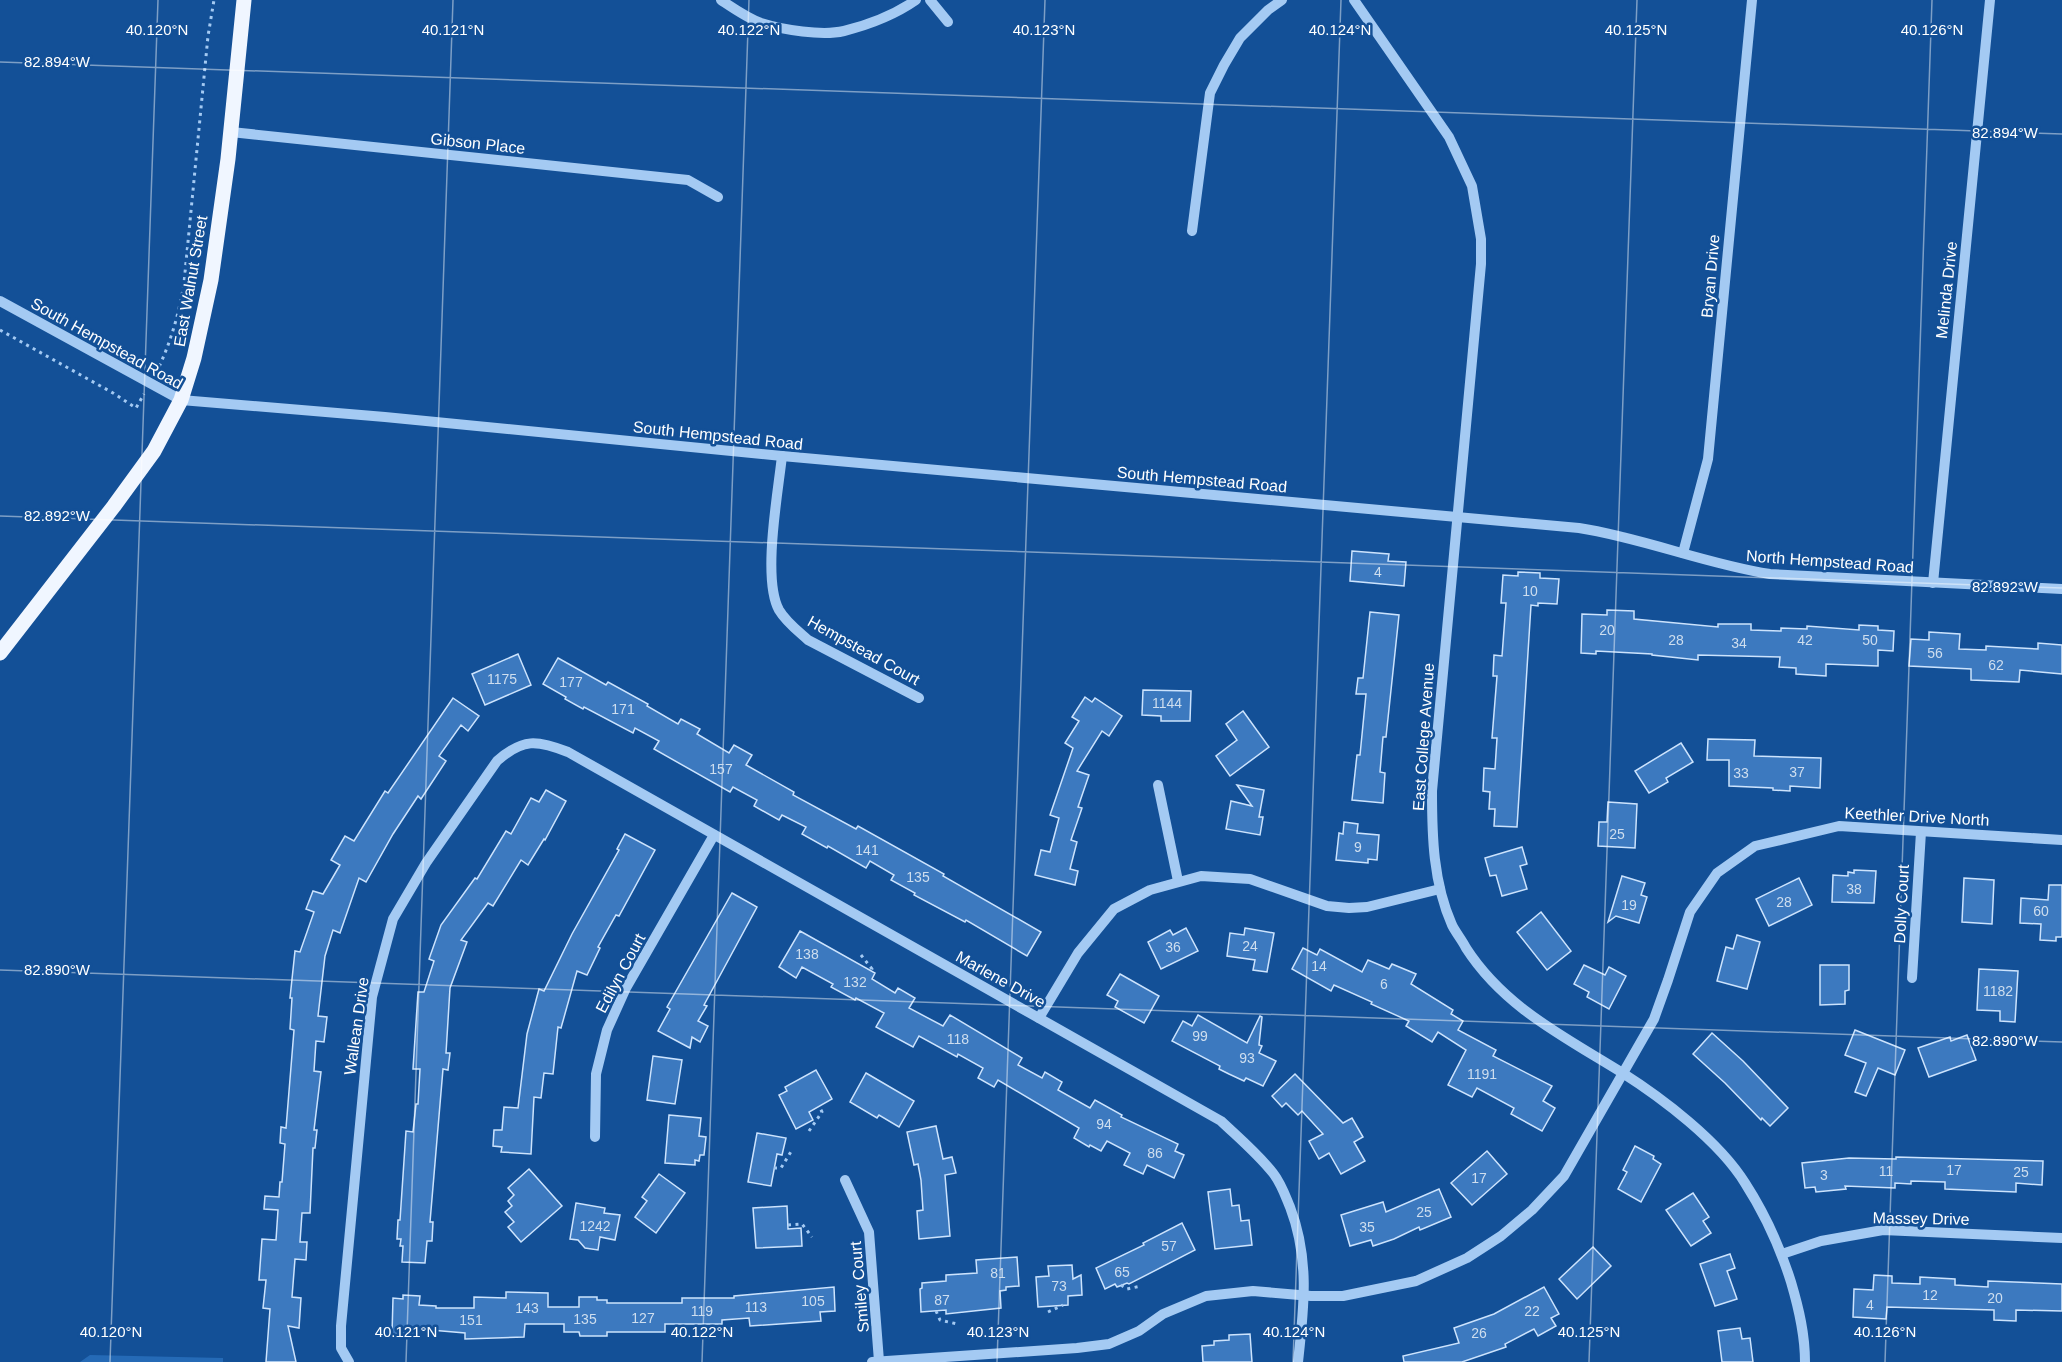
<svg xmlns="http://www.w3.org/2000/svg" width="2062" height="1362" viewBox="0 0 2062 1362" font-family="Arial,sans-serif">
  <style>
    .green { fill: #256ab6 }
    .building { fill: #3c79bf; stroke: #cce3fd; stroke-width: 1.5 }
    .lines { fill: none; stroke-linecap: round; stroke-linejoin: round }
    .path { stroke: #a4caf3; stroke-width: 3; stroke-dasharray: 3 4.5; stroke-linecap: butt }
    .minor { stroke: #a4caf3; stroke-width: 10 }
    .major { stroke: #f0f6ff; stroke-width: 15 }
    .ticks { fill: none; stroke: #fff; stroke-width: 1.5; stroke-opacity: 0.45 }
    .labels { text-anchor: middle; stroke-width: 5; stroke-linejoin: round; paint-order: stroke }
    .number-label { font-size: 14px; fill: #cedeef }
    .street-label { font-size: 16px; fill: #fff; stroke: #135097 }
    .ticks-label { font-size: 15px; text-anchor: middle; fill: #fff; stroke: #135097; stroke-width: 5; stroke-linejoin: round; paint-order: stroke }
  </style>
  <rect width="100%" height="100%" fill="#135097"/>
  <!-- green -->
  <polygon class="green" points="90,1355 223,1358 223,1362 80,1362"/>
  <!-- building -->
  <g class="building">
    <polygon points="1352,551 1389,554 1388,561 1406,562 1404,586 1350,581"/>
    <polygon points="1518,572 1540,573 1540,578 1559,579 1557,604 1538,603 1538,606 1531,605 1517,827 1494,826 1495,809 1489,809 1490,792 1483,791 1484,768 1495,769 1497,738 1492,738 1497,676 1493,676 1494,655 1502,656 1506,603 1501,603 1503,575 1518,576"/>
    <polygon points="1607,610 1634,611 1634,619 1718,627 1718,624 1751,624 1751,630 1781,631 1781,628 1807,629 1807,626 1859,630 1859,625 1878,626 1878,630 1894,631 1893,651 1878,650 1878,666 1826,664 1826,676 1796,674 1796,668 1779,667 1780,657 1698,655 1698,660 1652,655 1652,654 1596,651 1596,654 1581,653 1582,614 1607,615"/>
    <polygon points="1370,612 1399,615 1386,737 1383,737 1380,772 1385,773 1383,803 1352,800 1357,755 1360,755 1366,694 1356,694 1358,678 1363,678"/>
    <polygon points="1929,632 1960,634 1959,649 1986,650 1986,646 2038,649 2038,643 2062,645 2062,674 2020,670 2019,682 1971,680 1971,669 1909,666 1911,639 1929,640"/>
    <polygon points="518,654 531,685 485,705 472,674"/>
    <polygon points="558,658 606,685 608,682 648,704 647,706 678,724 681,719 700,729 697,734 729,753 734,745 752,755 746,765 794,792 793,795 856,829 858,826 944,874 943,876 1041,932 1027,956 966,920 965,922 914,895 915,893 891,880 894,875 870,861 866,868 828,846 827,848 802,834 806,827 782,815 779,820 754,806 757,800 733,787 730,792 654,749 659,741 635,728 633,733 584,707 583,709 565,699 566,697 543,684"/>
    <polygon points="1143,690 1191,691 1190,721 1161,721 1161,716 1142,715"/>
    <polygon points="1085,697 1092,702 1095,698 1122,716 1109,736 1102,731 1077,771 1089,775 1078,807 1082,808 1071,840 1077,842 1070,869 1078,871 1075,885 1035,875 1041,850 1050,852 1059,818 1050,815 1073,748 1065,743 1079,721 1072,717"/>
    <polygon points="453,698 479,716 468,731 461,725 439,756 446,761 421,799 418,796 393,834 366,882 359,878 340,933 333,930 325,956 318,1016 327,1017 324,1042 316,1041 314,1071 321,1072 314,1130 317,1130 315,1148 313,1148 310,1213 302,1213 300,1242 307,1242 306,1260 295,1259 292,1297 301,1298 299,1328 288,1326 296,1362 266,1362 270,1309 263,1308 266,1280 259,1280 262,1239 276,1240 278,1210 264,1209 265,1196 279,1197 280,1182 282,1182 285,1144 280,1143 281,1127 286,1128 294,1030 290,1029 292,998 290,998 295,951 300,952 314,912 306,909 313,891 323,894 340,865 331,860 345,836 354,841 385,791 388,793"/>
    <polygon points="1243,711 1269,747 1230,776 1216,756 1237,740 1226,724"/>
    <polygon points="1708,739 1755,740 1754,756 1821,758 1820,788 1790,786 1790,791 1773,790 1773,788 1729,786 1729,760 1707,760"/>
    <polygon points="1681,743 1693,762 1666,778 1668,782 1649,793 1635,771"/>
    <polygon points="1237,785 1264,790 1259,817 1263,817 1260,835 1226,829 1231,801 1252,806"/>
    <polygon points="546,790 566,801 545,840 544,839 528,865 521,860 493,906 488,903 461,940 467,942 450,988 446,1053 450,1053 448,1070 443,1069 430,1222 433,1222 432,1241 427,1241 425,1263 402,1262 403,1246 400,1246 401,1239 397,1239 398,1220 400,1220 406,1131 413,1132 416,1104 418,1104 420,1069 413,1069 418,992 424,992 434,961 429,959 441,925 475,878 477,879 506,831 511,834 531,798 539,802"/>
    <polygon points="1608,802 1637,804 1635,848 1598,846 1599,822 1607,822"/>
    <polygon points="1344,822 1358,824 1357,833 1379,835 1377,860 1368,859 1368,863 1336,860 1339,833 1343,834"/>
    <polygon points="625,834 655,850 619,916 616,915 598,947 600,948 587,975 577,971 561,1028 558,1027 553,1074 544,1073 541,1098 534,1097 531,1154 501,1152 502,1147 493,1146 494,1130 502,1130 504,1107 518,1108 527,1034 539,989 544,991 572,934 619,850 617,849"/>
    <polygon points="1522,847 1527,864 1520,866 1527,889 1502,896 1496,875 1490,876 1485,858"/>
    <polygon points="1854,870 1876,871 1874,903 1832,902 1833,875 1848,876 1848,872 1854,873"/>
    <polygon points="1622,876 1645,883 1641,895 1647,897 1639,923 1616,916 1608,922"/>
    <polygon points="1799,878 1812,905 1769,926 1756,899"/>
    <polygon points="1964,878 1994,880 1992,924 1962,922"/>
    <polygon points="2049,885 2062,885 2062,937 2056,937 2056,941 2040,940 2041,924 2020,923 2021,898 2048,900"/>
    <polygon points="732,893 757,907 704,1005 707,1006 698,1021 708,1026 700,1042 692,1037 690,1048 658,1031 670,1009 667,1007"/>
    <polygon points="1541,912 1571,951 1547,970 1517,932"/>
    <polygon points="1186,928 1198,951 1161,969 1148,942 1170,930 1173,935"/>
    <polygon points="1245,928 1274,933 1267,972 1253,970 1255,960 1227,956 1230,933 1244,935"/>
    <polygon points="800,931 875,973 872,979 895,993 898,988 915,998 909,1008 943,1026 950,1015 1022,1058 1018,1065 1042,1078 1045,1072 1062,1082 1058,1090 1090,1108 1095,1100 1122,1115 1121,1117 1178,1144 1175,1151 1184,1155 1174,1178 1147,1165 1143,1174 1124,1165 1130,1153 1107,1141 1101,1151 1090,1145 1089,1147 1074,1138 1079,1128 998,1080 994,1087 978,1078 983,1068 958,1054 957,1057 919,1036 913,1047 876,1027 884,1013 856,998 855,1000 831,987 833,984 802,967 796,978 779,967"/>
    <polygon points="1737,935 1760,942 1747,989 1717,981 1726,947 1733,949"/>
    <polygon points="1303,948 1317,955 1320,949 1362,972 1368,960 1389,969 1392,964 1416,974 1411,984 1453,1010 1451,1014 1463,1021 1458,1030 1496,1050 1493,1056 1552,1086 1543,1101 1555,1108 1542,1131 1511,1114 1514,1108 1477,1088 1472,1097 1448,1085 1466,1050 1438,1032 1432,1042 1406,1026 1409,1021 1371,1004 1372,1002 1334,985 1331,991 1292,969"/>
    <polygon points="1584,965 1605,975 1609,967 1626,976 1609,1009 1587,997 1589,992 1574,984"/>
    <polygon points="1820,965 1849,965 1849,990 1845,991 1845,1004 1820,1005"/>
    <polygon points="1979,969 2018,971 2015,1022 2000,1021 2000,1011 1977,1010"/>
    <polygon points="1120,974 1159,996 1144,1023 1115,1007 1118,1001 1107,995"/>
    <polygon points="1198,1015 1247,1043 1260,1016 1262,1017 1259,1045 1262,1046 1259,1053 1276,1061 1263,1086 1246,1078 1244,1081 1229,1074 1219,1069 1220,1066 1172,1041 1183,1021 1192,1026"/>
    <polygon points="1855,1030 1905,1050 1895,1075 1878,1068 1866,1096 1855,1092 1866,1063 1845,1055"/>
    <polygon points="1712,1033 1743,1061 1788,1108 1770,1126 1762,1118 1761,1120 1725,1083 1693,1054"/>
    <polygon points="1967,1035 1976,1060 1929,1077 1918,1048 1950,1037 1951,1041"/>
    <polygon points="653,1056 682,1060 675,1104 647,1100"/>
    <polygon points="816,1070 832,1099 809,1112 813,1120 796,1129 779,1095 787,1091 785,1087"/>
    <polygon points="866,1073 914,1101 899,1127 879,1115 877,1118 850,1102"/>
    <polygon points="1295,1074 1343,1123 1352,1118 1363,1137 1354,1142 1365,1161 1341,1174 1329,1153 1319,1159 1309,1141 1323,1134 1302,1111 1298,1115 1286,1103 1282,1107 1272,1096"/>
    <polygon points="669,1115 701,1118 699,1136 706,1137 704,1155 700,1155 699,1161 695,1160 695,1165 665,1163"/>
    <polygon points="936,1126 943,1159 952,1157 956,1173 945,1175 950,1236 919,1239 917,1211 923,1210 921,1180 918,1164 914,1165 907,1132"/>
    <polygon points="757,1133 786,1138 782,1155 777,1154 771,1186 748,1182"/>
    <polygon points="1635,1146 1654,1156 1653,1159 1661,1164 1641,1202 1618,1189 1627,1172 1623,1170"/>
    <polygon points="1487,1151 1507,1174 1472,1205 1451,1183"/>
    <polygon points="1896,1157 2043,1161 2042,1185 2016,1183 2016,1192 1945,1189 1945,1182 1911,1181 1911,1184 1895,1183 1895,1188 1845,1186 1846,1189 1816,1192 1815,1187 1805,1188 1802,1163 1849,1158 1896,1159"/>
    <polygon points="529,1169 562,1206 521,1242 508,1227 514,1222 505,1212 512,1206 508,1201 514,1195 508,1188"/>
    <polygon points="659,1174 685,1193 656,1233 635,1217 647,1201 642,1197"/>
    <polygon points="1230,1189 1232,1206 1239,1205 1241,1221 1249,1220 1252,1245 1215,1249 1208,1192"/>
    <polygon points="1439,1189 1451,1217 1420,1230 1419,1227 1394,1239 1373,1246 1371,1240 1350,1246 1341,1215 1383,1202 1386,1212"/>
    <polygon points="1693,1193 1709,1217 1703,1221 1711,1233 1691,1246 1666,1210"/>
    <polygon points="576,1203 605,1208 604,1213 620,1215 615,1240 600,1237 598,1250 585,1248 578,1240 570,1239"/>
    <polygon points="787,1206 788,1229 801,1228 802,1246 756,1248 753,1208"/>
    <polygon points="1182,1223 1195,1250 1129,1284 1127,1283 1117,1287 1115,1284 1105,1289 1096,1268 1144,1245 1143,1243"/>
    <polygon points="1593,1247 1611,1266 1577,1299 1559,1279"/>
    <polygon points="1730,1254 1735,1268 1727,1271 1737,1299 1715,1306 1700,1264"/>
    <polygon points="1017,1257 1019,1286 1006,1287 1006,1290 1000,1291 1001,1308 946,1314 946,1310 921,1312 920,1289 922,1288 922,1283 946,1281 946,1275 977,1273 976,1260"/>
    <polygon points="1072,1265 1073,1279 1081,1275 1082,1295 1068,1296 1068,1305 1038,1307 1036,1277 1049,1276 1048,1266"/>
    <polygon points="1874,1275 1892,1276 1892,1283 1920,1284 1920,1277 1955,1279 1955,1285 1988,1287 1988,1281 2062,1284 2062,1311 2016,1310 2016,1321 1994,1320 1994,1310 1887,1307 1886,1319 1853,1317 1854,1289 1873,1290"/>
    <polygon points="834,1287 835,1311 820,1312 821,1321 750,1326 749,1318 722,1320 722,1324 665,1324 665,1332 607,1332 607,1336 580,1336 579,1332 564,1332 564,1324 525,1324 524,1337 465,1339 465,1333 419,1329 418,1335 392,1334 393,1298 403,1299 403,1295 420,1296 419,1305 436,1306 436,1308 474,1308 474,1297 506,1298 506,1292 548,1293 548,1307 579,1307 579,1297 597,1297 597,1300 607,1300 607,1303 682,1303 682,1298 734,1298 734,1296"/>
    <polygon points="1544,1287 1559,1314 1551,1318 1556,1326 1538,1336 1534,1329 1505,1344 1506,1347 1462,1362 1404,1362 1403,1356 1459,1343 1454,1328 1494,1314"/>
    <polygon points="1740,1328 1742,1339 1750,1338 1753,1362 1722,1362 1718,1331"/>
    <polygon points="1250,1334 1252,1362 1203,1362 1202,1346 1214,1345 1214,1341 1229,1340 1229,1335"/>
  </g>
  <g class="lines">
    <!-- path -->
    <g class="path">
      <polyline points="0,330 113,393 136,408 144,394"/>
      <path d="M156,373c14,-28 23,-59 28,-90l24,-247 6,-36"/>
      <polyline points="861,955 872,969 871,970"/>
      <polyline points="809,1131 822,1112 819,1106"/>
      <polyline points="774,1168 781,1168 792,1150"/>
      <polyline points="788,1225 802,1224 812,1237"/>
      <polyline points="1121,1285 1127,1289 1141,1286"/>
      <polyline points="936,1311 940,1320 957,1324"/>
      <polyline points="1048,1312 1063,1305"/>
    </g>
    <!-- minor -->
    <g class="minor">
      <path d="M721,0c12,8 26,18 40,23 22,7 61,13 83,8 24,-6 52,-17 72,-31"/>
      <polyline points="930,0 948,22"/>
      <path d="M1354,0l95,137 23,49 9,53v25l-49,527c0,45 1,91 20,134 4,8 10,15 14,23 38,59 97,88 155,124 41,26 98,69 124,111 20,31 35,64 46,99 8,27 14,52 14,80"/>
      <polyline points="231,132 688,180 718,197"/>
      <polyline points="1192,231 1210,93 1224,65 1240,38 1268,10 1282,0"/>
      <path d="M0,301l181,99 204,17 397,39 797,72c65,10 126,36 191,46l292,15"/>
      <path d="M782,456c-4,37 -20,123 -3,154 7,12 19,21 29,30l111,58"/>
      <polyline points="1683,553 1708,459 1752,0"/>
      <polyline points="1933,583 1990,0"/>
      <polyline points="1158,785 1178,881"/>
      <polyline points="1912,978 1921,832"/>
      <polyline points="1039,1018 1078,953 1114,909 1150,890 1201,876 1250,879 1327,906 1349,908 1367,907 1440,889"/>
      <polyline points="595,1137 596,1074 607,1030 626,988 714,835"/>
      <polyline points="845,1180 869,1232 879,1361"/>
      <polyline points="1782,1254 1821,1241 1883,1230 2062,1238"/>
      <path d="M349,1362l-8,-14v-22l31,-329 21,-78 33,-56 71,-102c26,-23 40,-21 71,-9l653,369c18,17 37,33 52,52 8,10 12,22 17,34 20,52 14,101 8,155"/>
      <polyline points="872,1362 1077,1348 1109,1344 1139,1331 1163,1314 1206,1296 1253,1291 1311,1296 1343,1296 1416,1281 1467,1258 1501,1236 1532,1210 1564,1176 1654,1019 1668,980 1690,912 1717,873 1755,846 1839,826 2062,840"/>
    </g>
    <!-- major -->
    <polyline class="major" points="0,653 114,506 154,451 181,400 194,358 211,280 228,159 244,0"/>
  </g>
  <!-- ticks -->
  <path class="ticks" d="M0,62l2062,72M0,516l2062,72M0,970l2062,72M110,1362l48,-1362M406,1362l47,-1362M702,1362l47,-1362M997,1362l48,-1362M1293,1362l48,-1362M1589,1362l48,-1362M1885,1362l47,-1362"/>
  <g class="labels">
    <!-- number labels -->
    <g class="number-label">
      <text x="1378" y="577">4</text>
      <text x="1530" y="596">10</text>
      <text x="1607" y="635">20</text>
      <text x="1676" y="645">28</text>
      <text x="1805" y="645">42</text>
      <text x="1870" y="645">50</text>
      <text x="1739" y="648">34</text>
      <text x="1935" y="658">56</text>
      <text x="1996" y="670">62</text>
      <text x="502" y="684">1175</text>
      <text x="571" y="687">177</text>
      <text x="1167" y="708">1144</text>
      <text x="623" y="714">171</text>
      <text x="721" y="774">157</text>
      <text x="1797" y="777">37</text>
      <text x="1741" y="778">33</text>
      <text x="1617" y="839">25</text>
      <text x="1358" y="852">9</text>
      <text x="867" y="855">141</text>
      <text x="918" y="882">135</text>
      <text x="1854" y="894">38</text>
      <text x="1784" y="907">28</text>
      <text x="1629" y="910">19</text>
      <text x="2041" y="916">60</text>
      <text x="1250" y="951">24</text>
      <text x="1173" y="952">36</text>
      <text x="807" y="959">138</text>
      <text x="1319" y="971">14</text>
      <text x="855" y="987">132</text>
      <text x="1384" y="989">6</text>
      <text x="1998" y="996">1182</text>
      <text x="1200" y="1041">99</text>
      <text x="958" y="1044">118</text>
      <text x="1247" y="1063">93</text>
      <text x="1482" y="1079">1191</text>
      <text x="1104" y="1129">94</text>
      <text x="1155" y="1158">86</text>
      <text x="1954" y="1175">17</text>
      <text x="1886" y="1176">11</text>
      <text x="2021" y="1177">25</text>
      <text x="1824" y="1180">3</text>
      <text x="1479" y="1183">17</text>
      <text x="1424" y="1217">25</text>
      <text x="595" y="1231">1242</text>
      <text x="1367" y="1232">35</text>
      <text x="1169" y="1251">57</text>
      <text x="1122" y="1277">65</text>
      <text x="998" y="1278">81</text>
      <text x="1059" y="1291">73</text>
      <text x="1930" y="1300">12</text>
      <text x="1995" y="1303">20</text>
      <text x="942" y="1305">87</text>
      <text x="813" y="1306">105</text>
      <text x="1870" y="1310">4</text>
      <text x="756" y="1312">113</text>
      <text x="527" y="1313">143</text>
      <text x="702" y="1316">119</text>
      <text x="1532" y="1316">22</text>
      <text x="643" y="1323">127</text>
      <text x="585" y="1324">135</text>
      <text x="471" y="1325">151</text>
      <text x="1479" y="1338">26</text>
    </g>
    <!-- street labels -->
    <g class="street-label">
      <text transform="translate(478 143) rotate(6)" y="6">Gibson Place</text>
      <text transform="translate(1710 276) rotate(-85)" y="6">Bryan Drive</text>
      <text transform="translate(190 281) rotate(-80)" y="6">East Walnut Street</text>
      <text transform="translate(1946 290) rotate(-84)" y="6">Melinda Drive</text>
      <text transform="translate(107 343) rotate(29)" y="6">South Hempstead Road</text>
      <text transform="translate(718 435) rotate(6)" y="6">South Hempstead Road</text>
      <text transform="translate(1202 479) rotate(5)" y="6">South Hempstead Road</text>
      <text transform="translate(1830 561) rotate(4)" y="6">North Hempstead Road</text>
      <text transform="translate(864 650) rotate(29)" y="6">Hempstead Court</text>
      <text transform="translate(1423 737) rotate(-86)" y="6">East College Avenue</text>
      <text transform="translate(1917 816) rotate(3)" y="6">Keethler Drive North</text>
      <text transform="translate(1901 904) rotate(-87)" y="6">Dolly Court</text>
      <text transform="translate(620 973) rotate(-62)" y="6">Edilyn Court</text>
      <text transform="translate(1001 979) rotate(29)" y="6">Marlene Drive</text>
      <text transform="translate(356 1026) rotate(-82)" y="6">Wallean Drive</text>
      <text transform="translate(1921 1218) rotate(1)" y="6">Massey Drive</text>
      <text transform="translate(859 1287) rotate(-95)" y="6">Smiley Court</text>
    </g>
  </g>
  <g class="ticks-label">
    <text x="157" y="35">40.120°N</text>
    <text x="453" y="35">40.121°N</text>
    <text x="749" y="35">40.122°N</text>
    <text x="1044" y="35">40.123°N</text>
    <text x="1340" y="35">40.124°N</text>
    <text x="1636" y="35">40.125°N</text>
    <text x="1932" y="35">40.126°N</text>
    <text x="57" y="67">82.894°W</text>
    <text x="2005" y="138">82.894°W</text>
    <text x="57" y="521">82.892°W</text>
    <text x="2005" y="592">82.892°W</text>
    <text x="57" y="975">82.890°W</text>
    <text x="2005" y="1046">82.890°W</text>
    <text x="111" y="1337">40.120°N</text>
    <text x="406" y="1337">40.121°N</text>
    <text x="702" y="1337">40.122°N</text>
    <text x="998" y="1337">40.123°N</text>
    <text x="1294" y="1337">40.124°N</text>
    <text x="1589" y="1337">40.125°N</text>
    <text x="1885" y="1337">40.126°N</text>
  </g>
</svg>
